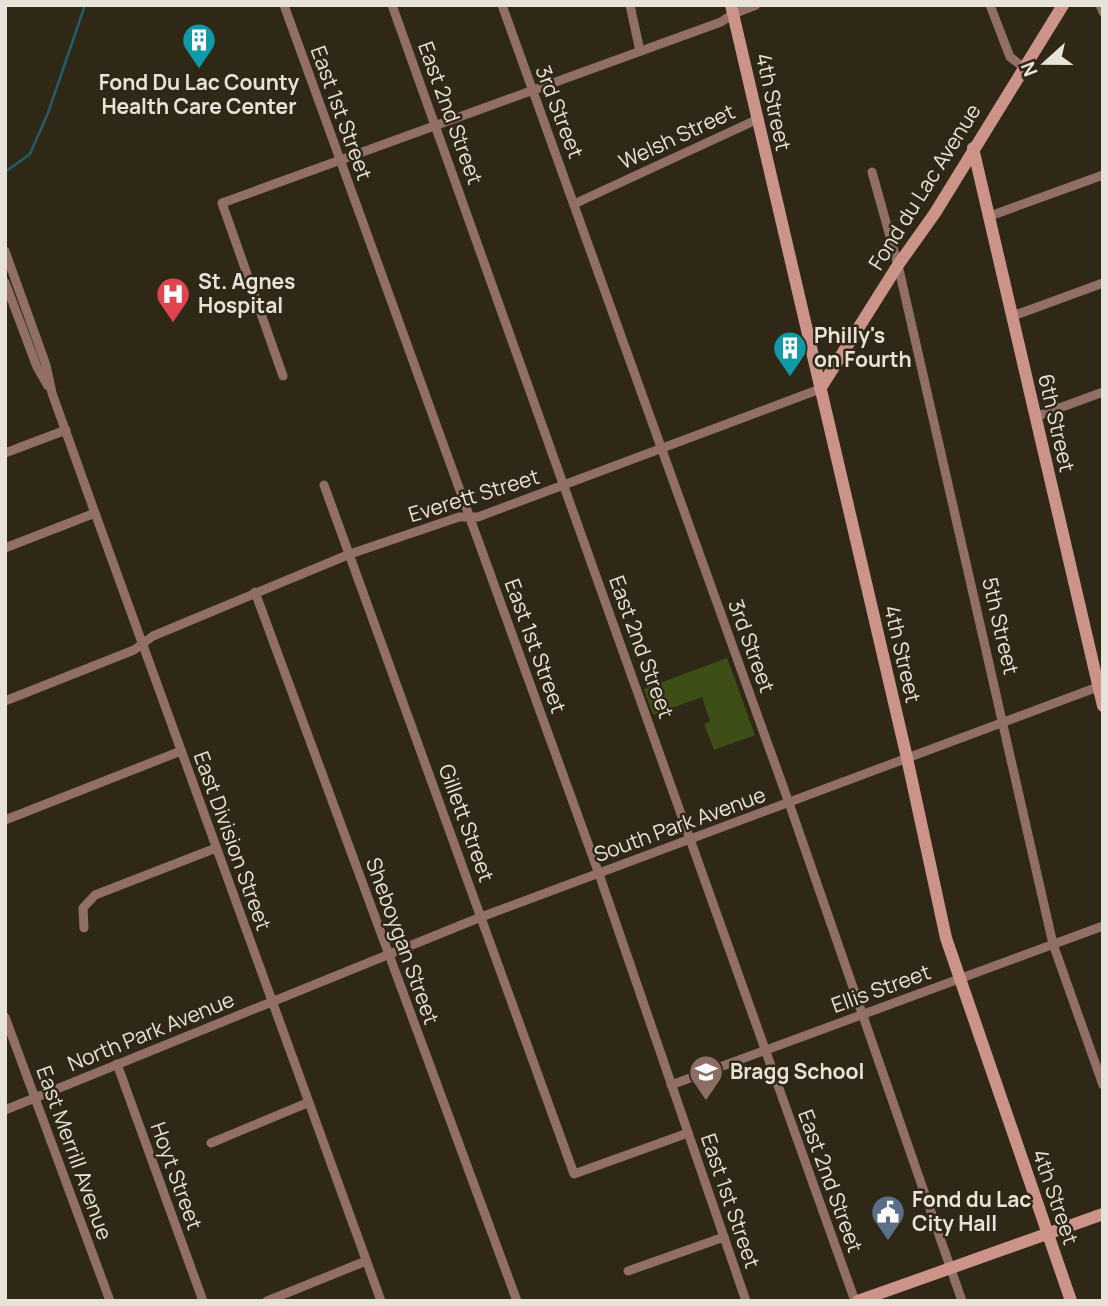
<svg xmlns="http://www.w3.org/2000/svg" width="1108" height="1306" viewBox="0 0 1108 1306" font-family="Manrope,sans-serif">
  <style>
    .park { fill: #3e4e17 }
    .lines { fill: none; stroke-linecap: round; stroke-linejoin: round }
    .stream { stroke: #255c6c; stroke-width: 2.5 }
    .street { stroke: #916e66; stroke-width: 9 }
    .secondary { stroke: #cc9488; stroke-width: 12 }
    .labels { text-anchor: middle; stroke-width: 5; stroke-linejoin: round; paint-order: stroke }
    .poi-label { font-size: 21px; font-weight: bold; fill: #e8e3d9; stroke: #302816; text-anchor: start }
    .street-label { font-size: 21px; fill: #e8e3d9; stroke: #302816 }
  </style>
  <rect width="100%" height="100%" fill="#302816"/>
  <!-- park -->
  <polygon class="park" points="727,658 755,735 714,750 704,724 710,721 702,697 653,715 644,689"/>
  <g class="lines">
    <!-- stream -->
    <polyline class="stream" points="5,172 30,154 48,113 85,5"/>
    <!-- street -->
    <g class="street">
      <polyline points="284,5 599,874 746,1301"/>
      <polyline points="392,5 855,1301"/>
      <polyline points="502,5 789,803 962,1301"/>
      <polyline points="630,5 640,51"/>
      <polyline points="990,5 1010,57 1023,67"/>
      <polyline points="1100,5 1103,12"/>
      <polyline points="872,172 898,265 1053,944 1103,1085"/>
      <polyline points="574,204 756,120"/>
      <polyline points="990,216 1103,175"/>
      <polyline points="5,251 46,365 52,393 95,513 381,1301"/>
      <polyline points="5,282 37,367 48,386"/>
      <polyline points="1013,316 1103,283"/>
      <polyline points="283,376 222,203 721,22 733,14 756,5"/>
      <polyline points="1035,417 1103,392"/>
      <polyline points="5,453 66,430"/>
      <polyline points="324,485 574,1174 688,1133"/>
      <polyline points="5,548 95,513"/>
      <polyline points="255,592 517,1301"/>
      <polyline points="5,701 134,650 153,636 350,554 459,517 478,517 820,389"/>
      <polyline points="5,820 181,751"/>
      <polyline points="84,928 83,908 95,895 216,848"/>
      <polyline points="5,1017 110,1301"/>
      <polyline points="117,1064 203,1301"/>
      <polyline points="671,1085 1103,926"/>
      <polyline points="5,1110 481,917 1103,685"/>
      <polyline points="211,1143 307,1103"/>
      <polyline points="628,1271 724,1237"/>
      <polyline points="267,1301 366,1261"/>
    </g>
    <!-- secondary -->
    <g class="secondary">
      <polyline points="731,5 907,758 946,938 1071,1301"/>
      <polyline points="973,148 1103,706"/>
      <polyline points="820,389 898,265 935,213 1063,5"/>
      <polyline points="858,1301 1103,1214"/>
    </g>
  </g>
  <!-- icons -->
  <defs>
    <g id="building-pin" transform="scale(1.75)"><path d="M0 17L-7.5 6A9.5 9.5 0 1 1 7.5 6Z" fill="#0f9aa8" stroke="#302816"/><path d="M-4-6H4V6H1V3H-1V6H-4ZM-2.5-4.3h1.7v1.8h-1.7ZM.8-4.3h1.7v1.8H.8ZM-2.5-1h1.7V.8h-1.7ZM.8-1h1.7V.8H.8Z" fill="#fff"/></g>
    <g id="hospital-pin" transform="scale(1.75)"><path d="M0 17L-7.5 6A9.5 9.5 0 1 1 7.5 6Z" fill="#e0444e" stroke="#302816"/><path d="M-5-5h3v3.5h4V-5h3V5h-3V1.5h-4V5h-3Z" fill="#fff"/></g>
    <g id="school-pin" transform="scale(1.75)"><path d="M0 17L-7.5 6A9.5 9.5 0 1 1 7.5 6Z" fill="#8d6e63" stroke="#302816"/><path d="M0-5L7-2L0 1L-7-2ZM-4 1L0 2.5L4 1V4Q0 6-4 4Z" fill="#fff"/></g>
    <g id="civic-pin" transform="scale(1.75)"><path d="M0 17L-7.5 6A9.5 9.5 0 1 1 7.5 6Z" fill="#5c6f8a" stroke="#302816"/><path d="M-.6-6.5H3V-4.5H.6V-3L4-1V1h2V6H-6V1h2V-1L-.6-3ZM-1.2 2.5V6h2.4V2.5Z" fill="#fff"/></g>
  </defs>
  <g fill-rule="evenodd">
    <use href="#building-pin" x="199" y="40"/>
    <use href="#hospital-pin" x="173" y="294"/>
    <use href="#building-pin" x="790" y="348"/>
    <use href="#school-pin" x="706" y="1072"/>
    <use href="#civic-pin" x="888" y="1212"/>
  </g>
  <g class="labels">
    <!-- poi labels -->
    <g class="poi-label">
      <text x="199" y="90" text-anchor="middle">Fond Du Lac County<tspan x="199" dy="24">Health Care Center</tspan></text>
      <text x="198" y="289">St. Agnes<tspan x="198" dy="24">Hospital</tspan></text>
      <text x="814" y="343">Philly's<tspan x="814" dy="24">on Fourth</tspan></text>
      <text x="730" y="1079">Bragg School</text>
      <text x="912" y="1207">Fond du Lac<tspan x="912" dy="24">City Hall</tspan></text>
    </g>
    <!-- street labels -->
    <g class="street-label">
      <text transform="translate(773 102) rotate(78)" y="7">4th Street</text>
      <text transform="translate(559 112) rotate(69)" y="7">3rd Street</text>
      <text transform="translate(341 113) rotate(70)" y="7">East 1st Street</text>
      <text transform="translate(450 113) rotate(70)" y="7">East 2nd Street</text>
      <text transform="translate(677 137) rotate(-25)" y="7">Welsh Street</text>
      <text transform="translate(925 187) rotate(-58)" y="7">Fond du Lac Avenue</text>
      <text transform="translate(1056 423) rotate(77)" y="7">6th Street</text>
      <text transform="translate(474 496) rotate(-17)" y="7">Everett Street</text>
      <text transform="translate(1000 626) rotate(77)" y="7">5th Street</text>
      <text transform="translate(535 646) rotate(70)" y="7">East 1st Street</text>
      <text transform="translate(751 646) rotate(70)" y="7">3rd Street</text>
      <text transform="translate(641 647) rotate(70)" y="7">East 2nd Street</text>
      <text transform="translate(902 654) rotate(77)" y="7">4th Street</text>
      <text transform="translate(466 823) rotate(70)" y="7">Gillett Street</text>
      <text transform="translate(680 825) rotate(-20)" y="7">South Park Avenue</text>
      <text transform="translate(232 841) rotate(70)" y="7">East Division Street</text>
      <text transform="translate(402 941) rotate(70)" y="7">Sheboygan Street</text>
      <text transform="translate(881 989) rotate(-20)" y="7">Ellis Street</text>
      <text transform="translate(151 1032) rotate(-22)" y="7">North Park Avenue</text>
      <text transform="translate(74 1153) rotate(70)" y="7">East Merrill Avenue</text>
      <text transform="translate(176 1176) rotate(70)" y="7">Hoyt Street</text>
      <text transform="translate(830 1181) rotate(70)" y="7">East 2nd Street</text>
      <text transform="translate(1055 1197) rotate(71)" y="7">4th Street</text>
      <text transform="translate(730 1201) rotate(71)" y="7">East 1st Street</text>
    </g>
  </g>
  <!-- border -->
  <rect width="1108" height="1306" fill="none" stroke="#e8e3d9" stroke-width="14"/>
  <!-- north arrow -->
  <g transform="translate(1045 63) rotate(249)" stroke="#302816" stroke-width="5" paint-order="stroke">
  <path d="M0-5L12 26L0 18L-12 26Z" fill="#e8e3d9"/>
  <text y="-10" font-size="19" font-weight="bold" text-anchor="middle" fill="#e8e3d9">N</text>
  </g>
</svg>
